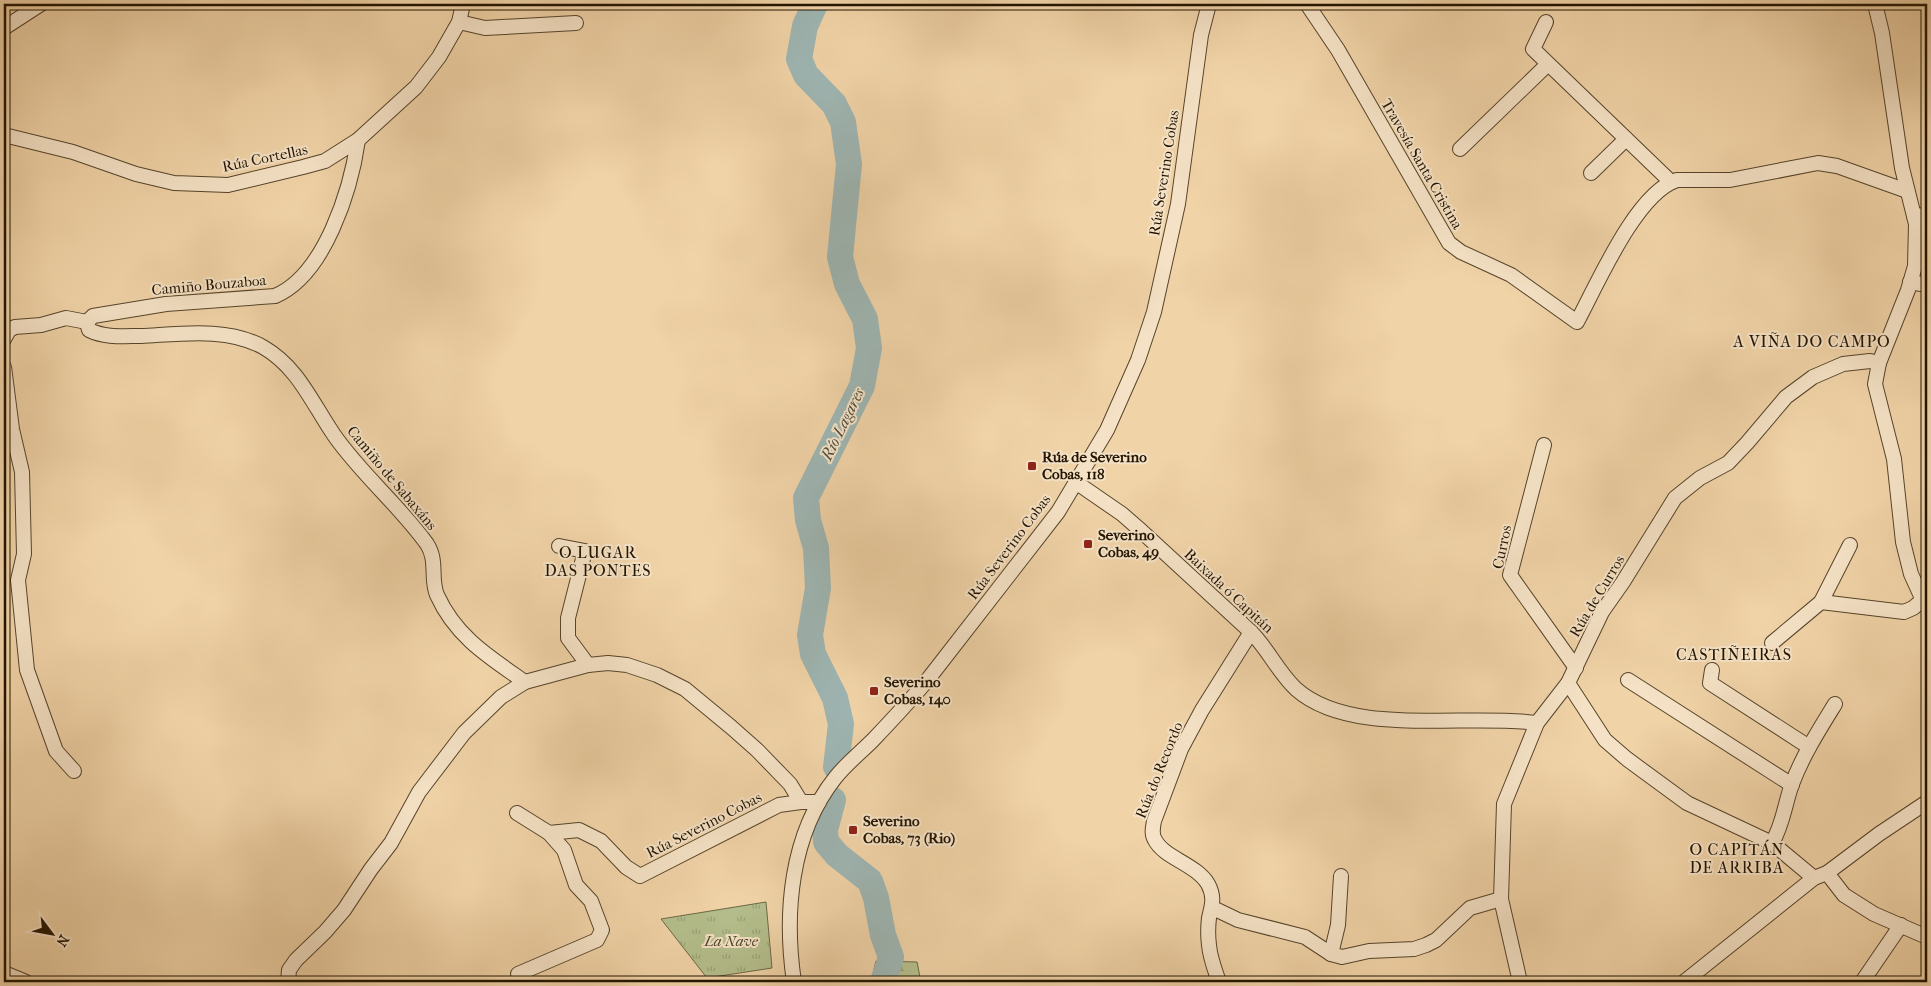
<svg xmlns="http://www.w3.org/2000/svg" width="1931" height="986" viewBox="0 0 1931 986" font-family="'IM FELL French Canon',serif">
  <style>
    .grass { fill: url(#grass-tufts); stroke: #6b6946 }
    .forest { fill: url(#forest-firs); stroke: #6b6946 }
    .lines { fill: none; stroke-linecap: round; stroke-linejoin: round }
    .river { stroke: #9eb5b2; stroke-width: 26 }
    .street-casing { stroke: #56442a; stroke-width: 16 }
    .street { stroke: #f5e2c6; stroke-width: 14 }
    .poi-dot { fill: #8f2418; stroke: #f5e2c6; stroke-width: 2 }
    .labels { text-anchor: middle; stroke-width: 4; stroke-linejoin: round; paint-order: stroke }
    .street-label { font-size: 15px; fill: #221401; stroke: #f5e2c6 }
    .poi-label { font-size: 15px; font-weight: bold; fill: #221401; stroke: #f5e2c6; text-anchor: start }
    .park-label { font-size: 15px; font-style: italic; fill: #4e472b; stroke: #f5e2c6 }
    .neighbourhood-label { font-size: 16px; letter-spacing: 1px; fill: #221401; stroke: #f5e2c6 }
    .water-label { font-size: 16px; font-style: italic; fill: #4d4c3f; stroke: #f5e2c6 }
  </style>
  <defs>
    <pattern id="grass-tufts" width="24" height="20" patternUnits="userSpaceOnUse" patternTransform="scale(1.25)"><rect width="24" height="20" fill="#b4be8c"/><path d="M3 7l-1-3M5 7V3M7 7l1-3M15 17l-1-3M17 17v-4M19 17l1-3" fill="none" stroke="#9aa277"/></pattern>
    <pattern id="forest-firs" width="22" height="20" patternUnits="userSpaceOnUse" patternTransform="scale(1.25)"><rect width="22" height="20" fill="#b4be8c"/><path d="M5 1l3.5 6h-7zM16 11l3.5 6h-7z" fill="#9aa277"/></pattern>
  </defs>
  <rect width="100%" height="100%" fill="#f0d3a7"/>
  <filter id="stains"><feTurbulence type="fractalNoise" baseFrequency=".004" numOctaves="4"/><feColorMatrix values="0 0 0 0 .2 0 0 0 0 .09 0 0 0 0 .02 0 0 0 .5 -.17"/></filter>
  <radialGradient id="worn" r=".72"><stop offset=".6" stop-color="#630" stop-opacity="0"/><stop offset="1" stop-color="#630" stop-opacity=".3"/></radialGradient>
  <!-- grass -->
  <polygon class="grass" points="766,902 772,968 707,978 661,919"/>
  <!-- forest -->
  <polygon class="forest" points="876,961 917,962 921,982 871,982"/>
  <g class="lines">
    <!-- river -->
    <g class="river">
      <polyline points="815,4 805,26 799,59 806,75 834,104 843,122 849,164 840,257 847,284 865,319 869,348 862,386 806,498 808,520 816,548 818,588 810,635 813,654 835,698 841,724 836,767"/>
      <polyline points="833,800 825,830 826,842 837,855 870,881 876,898 883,935 891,957 883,982"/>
    </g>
    <!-- street casing -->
    <g class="street-casing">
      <g id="street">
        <path d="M1307,4l31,46 111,193 12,9 50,23 66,47c20,-37 59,-129 100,-142h53l88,-17 19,3 70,25"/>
        <polyline points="1875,4 1882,33 1902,168 1916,224 1915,266 1908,290 1879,363 1875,384 1894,459 1903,542 1911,574 1921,596 1927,601"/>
        <polyline points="459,22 485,28 576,23"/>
        <polyline points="1546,22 1533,49 1671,182"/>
        <polyline points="4,28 41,4"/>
        <polyline points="4,135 73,152 136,174 174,183 228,185 303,167 325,161 358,140 416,87 439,57 459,22 463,4"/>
        <polyline points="1460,149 1548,64"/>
        <polyline points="1591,173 1626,139"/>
        <polyline points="1914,216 1927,215"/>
        <polyline points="1910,282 1927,285"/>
        <path d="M87,322l2,8c16,8 35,6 52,6 40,-2 86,-9 122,11 35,20 49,56 71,88 27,39 65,70 93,109 11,17 3,35 10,51 19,42 52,62 88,87"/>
        <path d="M87,322l6,-6 73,-12 109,-8c50,-21 76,-107 83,-156"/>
        <polyline points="4,339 9,330 15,327 41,325 66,318 87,322"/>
        <polyline points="4,367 12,429 22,472 24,554 18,580 27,670 56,751 74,771"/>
        <polyline points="1544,445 1510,575 1576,668"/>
        <path d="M1077,483l45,31 16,14 113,104c17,17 27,40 45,57 55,49 170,24 241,34"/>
        <polyline points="559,546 585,551 568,618 568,638 588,665"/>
        <polyline points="1821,602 1850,545"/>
        <polyline points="1772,643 1821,602 1904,612 1913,608 1924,599"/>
        <polyline points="1712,670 1710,683 1809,747"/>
        <polyline points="1628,680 1792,785"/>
        <polyline points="1568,683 1605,740 1627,759 1687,803 1772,843 1814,878"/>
        <polyline points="517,813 549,833 579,830 601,841 626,867 640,876 779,805 801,802"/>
        <path d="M1772,843c11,-18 13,-40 20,-59 11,-29 27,-54 43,-80"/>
        <polyline points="1827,873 1844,895 1874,914 1927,937"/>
        <polyline points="1213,908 1238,920 1305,937 1331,954 1342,957 1369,951 1414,949 1426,945 1436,940 1470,908 1501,899"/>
        <polyline points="1331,954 1338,925 1341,876"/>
        <polyline points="4,973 26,982"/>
        <polyline points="518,974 597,940 602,930 591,901 576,885 564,850 549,833"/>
        <polyline points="288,982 289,970 296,960 325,932 344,910 371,869 391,843 419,792 464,733 501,697 525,682 588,665 608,663 627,665 657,675 685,689 731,727 757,750 790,784 801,802 819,802"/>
        <path d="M794,982c-10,-68 -4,-147 41,-204 11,-14 25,-25 38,-38 19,-20 38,-40 56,-62l129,-166 49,-82 31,-70 16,-48 24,-108 23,-169 8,-31"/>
        <path d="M1219,982c-4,-12 -9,-24 -10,-37 -1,-8 -1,-19 0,-27 3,-13 6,-21 -1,-34 -12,-20 -44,-26 -53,-44 -4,-6 -2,-13 -1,-19l27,-72 21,-39 49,-78"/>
        <polyline points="1520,982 1501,899 1504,804 1537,723 1568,683 1602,612 1623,582 1675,498 1700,478 1728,463 1747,443 1786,397 1813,377 1843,364 1870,361 1879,363"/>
        <polyline points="1684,982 1814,878 1827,873 1879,834 1927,802"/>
        <polyline points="1862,982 1901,925"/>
      </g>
    </g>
    <!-- street -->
    <use href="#street" class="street"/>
  </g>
  <!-- markers -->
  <g class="poi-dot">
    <rect x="1027" y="461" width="10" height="10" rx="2.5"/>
    <rect x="1083" y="539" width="10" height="10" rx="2.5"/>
    <rect x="869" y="686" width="10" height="10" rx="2.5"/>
    <rect x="848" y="825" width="10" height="10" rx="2.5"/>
  </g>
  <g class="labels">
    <!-- street labels -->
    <g class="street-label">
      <text transform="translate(265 158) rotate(-12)" y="5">Rúa Cortellas</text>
      <text transform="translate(1422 164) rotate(60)" y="5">Travesía Santa Cristina</text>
      <text transform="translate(1164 173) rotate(-81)" y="5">Rúa Severino Cobas</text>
      <text transform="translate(209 285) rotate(-5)" y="5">Camiño Bouzaboa</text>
      <text transform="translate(392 478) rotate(50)" y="5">Camiño de Sabaxáns</text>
      <text transform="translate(1009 547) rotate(-53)" y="5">Rúa Severino Cobas</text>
      <text transform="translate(1502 547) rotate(-78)" y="5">Curros</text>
      <text transform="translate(1229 591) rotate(43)" y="5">Baixada ó Capitán</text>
      <text transform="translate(1597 596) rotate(-59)" y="5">Rúa de Curros</text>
      <text transform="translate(1159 770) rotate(-68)" y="5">Rúa do Recordo</text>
      <text transform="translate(704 825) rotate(-27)" y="5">Rúa Severino Cobas</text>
    </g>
    <!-- poi labels -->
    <g class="poi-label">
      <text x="1042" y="462">Rúa de Severino<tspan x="1042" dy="17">Cobas, 118</tspan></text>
      <text x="1098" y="540">Severino<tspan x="1098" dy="17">Cobas, 49</tspan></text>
      <text x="884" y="687">Severino<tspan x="884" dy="17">Cobas, 140</tspan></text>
      <text x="863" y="826">Severino<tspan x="863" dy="17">Cobas, 73 (Rio)</tspan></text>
    </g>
    <!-- park labels -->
    <g class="park-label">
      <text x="731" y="946">La Nave</text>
    </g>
    <!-- neighbourhood labels -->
    <g class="neighbourhood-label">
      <text x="1812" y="347">A VIÑA DO CAMPO</text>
      <text x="598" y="558">O LUGAR<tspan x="598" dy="18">DAS PONTES</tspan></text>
      <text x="1734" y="660">CASTIÑEIRAS</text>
      <text x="1737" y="855">O CAPITÁN<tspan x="1737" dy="18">DE ARRIBA</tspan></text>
    </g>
    <!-- water labels -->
    <g class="water-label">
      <text transform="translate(842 424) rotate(-64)" y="6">Río Lagares</text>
    </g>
  </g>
  <!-- margin -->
  <rect width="1931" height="986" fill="none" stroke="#f0d3a7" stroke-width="20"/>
  <rect x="5" y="5" width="1921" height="976" fill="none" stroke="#221401" stroke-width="2.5"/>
  <rect x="10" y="10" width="1911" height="966" fill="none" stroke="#221401"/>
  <!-- north arrow -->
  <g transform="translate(52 934) rotate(122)" stroke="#f5e2c6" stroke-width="4" paint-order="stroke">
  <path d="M0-4L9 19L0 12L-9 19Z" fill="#221401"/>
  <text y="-8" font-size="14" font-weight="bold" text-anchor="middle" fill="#221401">N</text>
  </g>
  <rect width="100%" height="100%" filter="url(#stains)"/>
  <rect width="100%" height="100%" fill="url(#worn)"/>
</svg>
